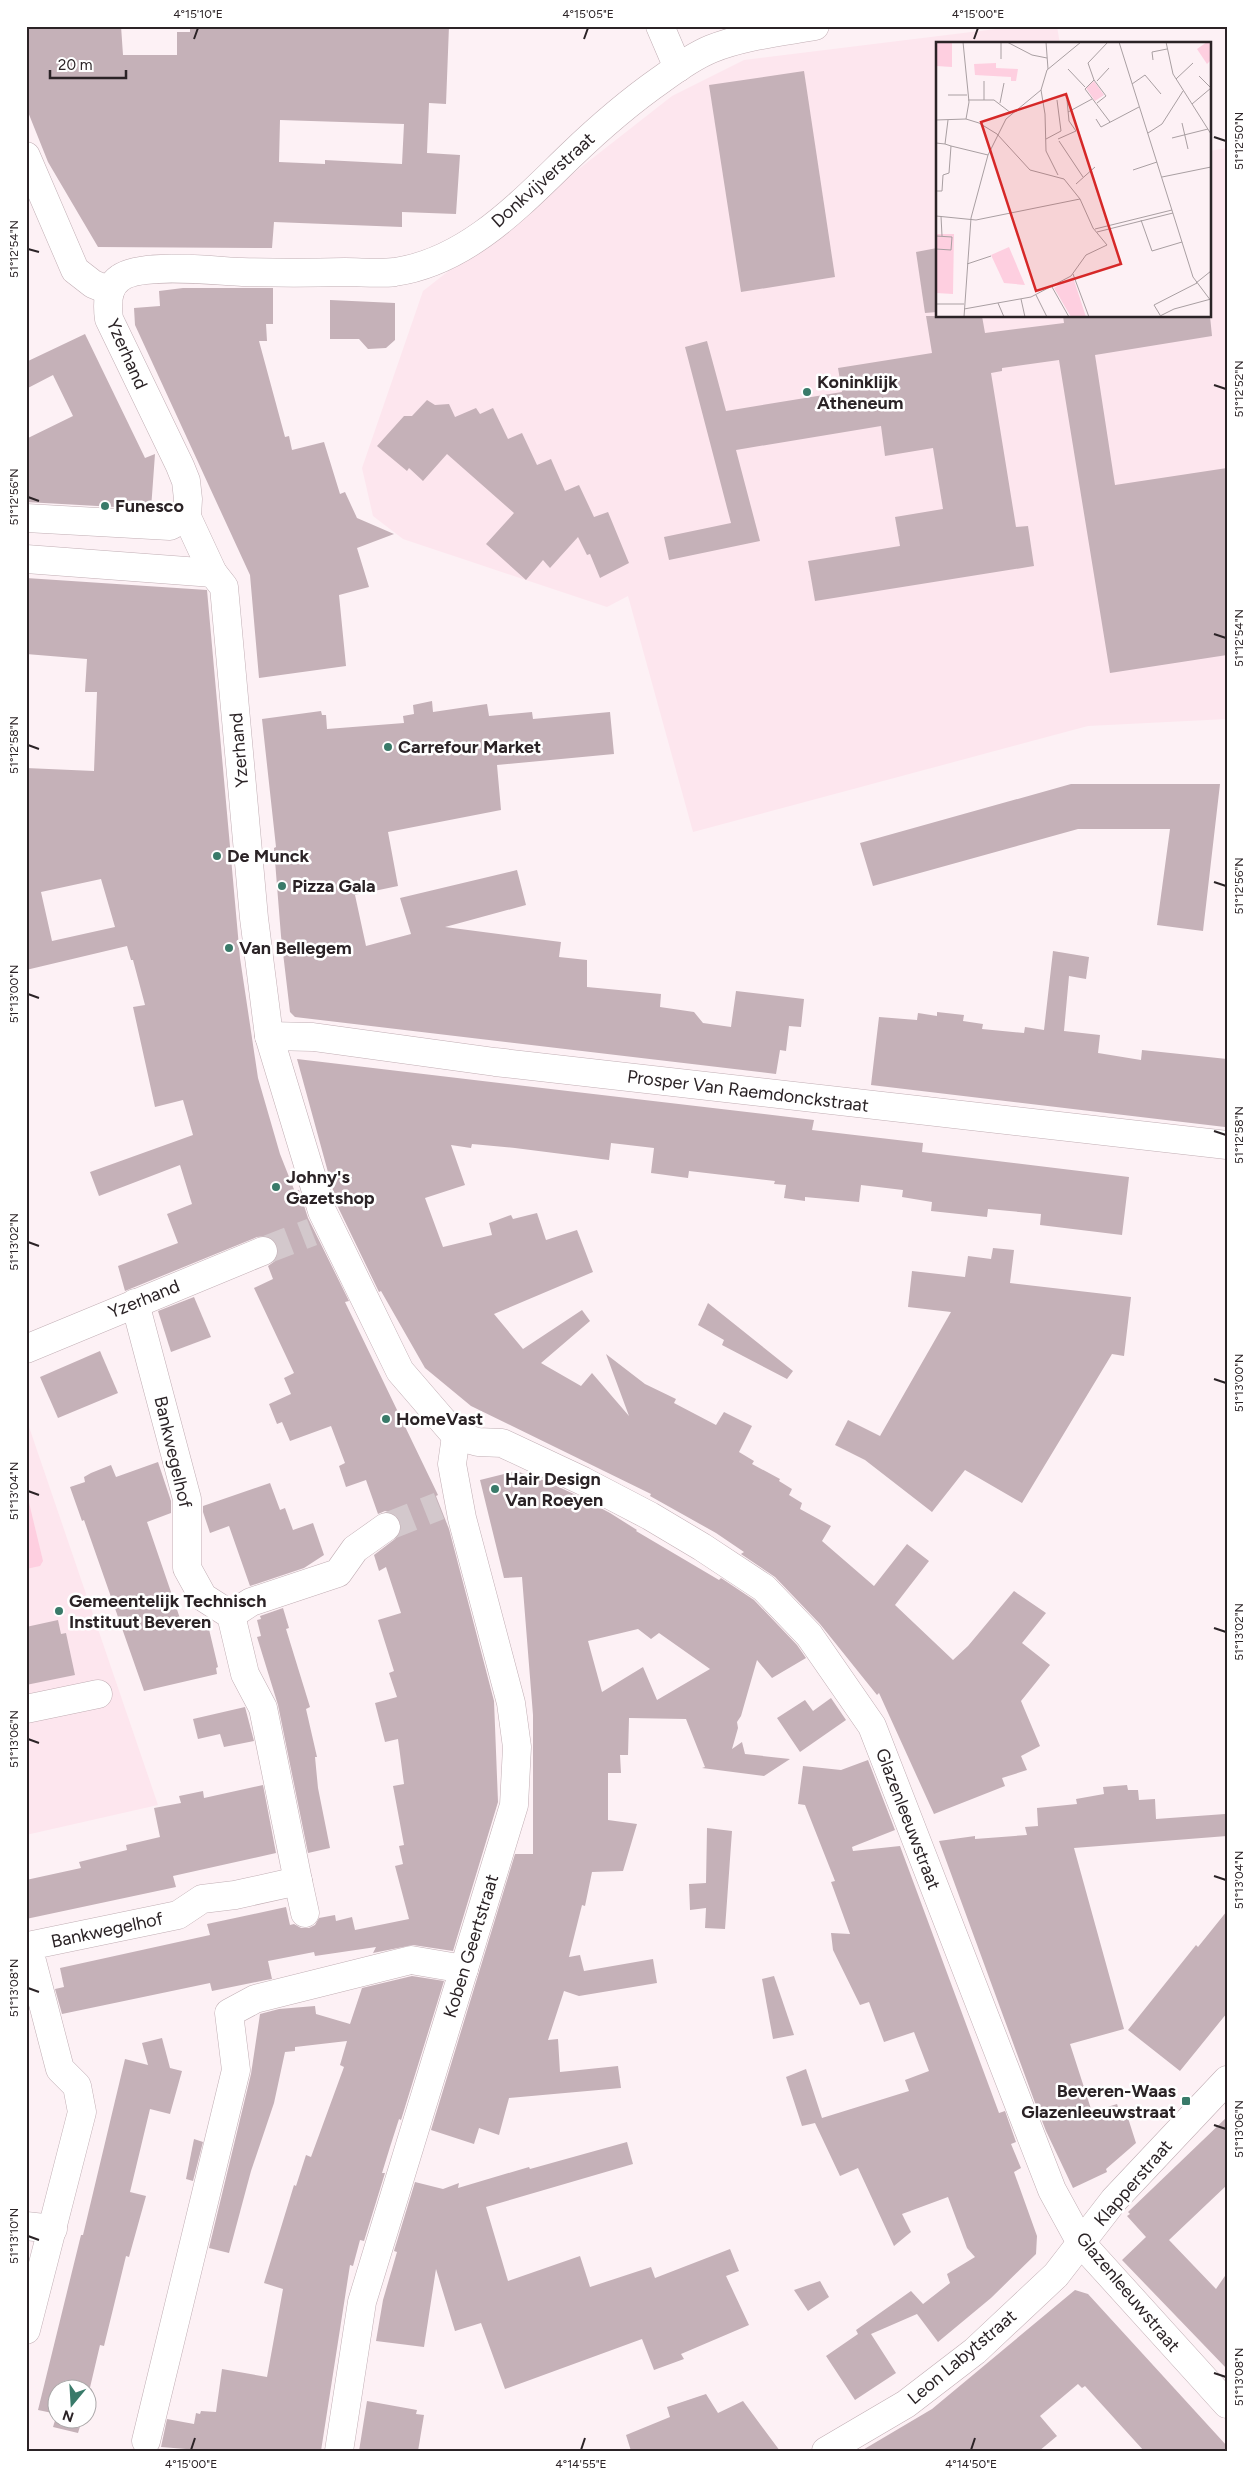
<svg xmlns="http://www.w3.org/2000/svg" width="1253" height="2477" viewBox="0 0 1253 2477" font-family="Figtree,sans-serif">
  <style>
    .built { fill: #fde6ee }
    .green { fill: #fecfe0 }
    .building { fill: #c5b1b8; fill-rule: evenodd }
    .lines { fill: none; stroke-linecap: round; stroke-linejoin: round }
    .minor-tunnel { stroke: #d3c8cc; stroke-width: 28; stroke-dasharray: 28 14; stroke-linecap: butt }
    .minor-casing { stroke: #c1aeb4; stroke-width: 29 }
    .minor { stroke: #fff; stroke-width: 28 }
    .ticks { fill: none; stroke: #2b2326; stroke-width: 2 }
    .poi-dot { fill: #397a69; stroke: #fff; stroke-width: 2 }
    .labels { text-anchor: middle; stroke-width: 5; stroke-linejoin: round; paint-order: stroke }
    .street-label { font-size: 18px; fill: #2b2326; stroke: #fff }
    .poi-label { font-size: 18px; font-weight: bold; fill: #2b2326; stroke: #fff; text-anchor: start }
    .inset-road { fill: none; stroke: #a99fa2; stroke-width: 1 }
    .view { fill: #d62828; fill-opacity: 0.15; stroke: #d62828; stroke-width: 2.5 }
    .inset-edge { fill: none; stroke: #2b2326; stroke-width: 2.5 }
    .neatline { fill: none; stroke: #2b2326; stroke-width: 2 }
    .ticks-label { font-size: 12px; text-anchor: middle; fill: #2b2326 }
  </style>
  <rect width="100%" height="100%" fill="#fdf1f5"/>
  <!-- built -->
  <g class="built">
    <polygon points="1020,26 1057,26 1060,44 937,44 937,316 1209,316 1209,151 1227,148 1227,719 1088,726 693,832 628,596 607,607 403,539 373,516 362,468 423,291 672,96 744,60"/>
    <polygon points="26,1418 158,1805 26,1835"/>
  </g>
  <!-- green -->
  <polygon class="green" points="26,1490 43,1561 40,1566 26,1569"/>
  <!-- building -->
  <g class="building">
    <path d="M26,26h95l2,29h54v-23h13v-6h259l-3,78 -17,-1 -2,50 33,2 -4,59 -54,-2v15l-128,-5 -2,26 -174,-1 -50,-85 -22,-55zM280,120l124,4 -2,40 -77,-4v4l-46,-2z"/>
    <polygon points="804,71 835,277 741,292 709,85"/>
    <polygon points="937,248 937,312 925,313 916,252"/>
    <polygon points="183,288 273,288 273,324 266,324 267,341 259,341 285,437 289,436 292,450 324,442 340,494 345,492 357,518 394,534 357,548 369,587 339,595 346,666 259,678 250,575 135,325 134,308 160,306 159,291"/>
    <polygon points="330,300 395,303 395,340 386,348 368,349 359,339 330,339"/>
    <polygon points="926,316 982,316 985,333 1064,323 1063,316 1210,316 1212,336 1095,355 1115,485 1227,468 1227,655 1110,673 1059,360 1002,368 1002,371 991,373 1016,527 1028,526 1034,566 815,601 808,561 900,546 895,517 943,509 933,448 885,456 881,426 736,450 760,541 669,560 664,537 731,523 685,347 707,341 726,411 842,392 838,368 932,353"/>
    <polygon points="85,334 145,458 155,454 151,509 26,502 26,439 73,416 53,375 26,389 26,362"/>
    <polygon points="427,400 435,405 449,404 455,417 476,408 480,414 493,408 508,439 522,433 537,465 551,459 565,491 579,485 594,517 608,512 629,563 600,578 590,554 587,555 578,537 550,568 543,560 526,580 486,544 514,513 447,454 423,481 409,468 407,471 377,446 404,416 412,416"/>
    <path d="M26,578l181,12 33,368 18,120 22,76 15,38 4,-2 9,28 41,83 -4,1 93,193 -2,1 13,33 45,172 4,101 -45,149 -40,-6 -40,8 3,-6 -61,9 -1,-4 -46,9 4,18 -6,1 -54,11 -2,-8 -148,31 -7,-25 9,-2 -4,-19 150,-33 -3,-11 79,-17 4,18 4,-1 7,4h8l6,-3 4,-7 16,-3 1,6 16,-4 3,13 54,-11 -14,-53 8,-2 -4,-18 5,-1 -11,-59 11,-2 -6,-45 -13,3 -10,-39 22,-6 -8,-24 5,-2 -16,-51 23,-7 -15,-46 -7,4 -5,-16 21,-16 5,-6 2,-7 -3,-8 -6,-5 -8,-2 -7,3 -12,-34 -20,7 -7,-21 6,-3 -14,-37 -41,15 -8,-19 -5,2 -8,-20 22,-10 -7,-16 10,-5 -40,-85 19,-9 -5,-13 7,-5 3,-8 -1,-8 -4,-6 -7,-3 -9,1 -132,54 -7,-25 60,-23 -11,-29 25,-10 -12,-39 -81,31 -9,-24 103,-37 -10,-35 -28,7 -22,-100 12,-2 -12,-45h-2l-4,-14 -101,24v-202l68,3 3,-79h-12l2,-33 -61,-5zM101,879l14,48 -63,14 -11,-49z"/>
    <polygon points="432,701 433,712 487,704 489,716 532,712 533,719 610,712 614,754 497,765 501,810 388,832 398,886 355,895 366,946 411,934 400,898 517,870 526,905 445,927 561,942 559,957 587,960 587,987 661,994 660,1007 694,1012 703,1023 731,1027 736,991 804,999 801,1027 789,1026 786,1051 780,1050 776,1074 295,1017 290,1012 281,936 274,848 276,847 262,719 321,711 322,715 326,715 327,729 404,723 403,716 414,714 413,705"/>
    <polygon points="1071,784 1220,784 1203,931 1157,925 1170,829 1078,829 873,886 860,843"/>
    <polygon points="1053,951 1089,957 1086,979 1069,976 1064,1031 1100,1035 1098,1053 1141,1060 1142,1050 1227,1059 1225,1127 871,1085 879,1017 917,1020 918,1013 937,1016 937,1012 964,1015 963,1021 983,1024 982,1029 1024,1033 1025,1027 1044,1030"/>
    <polygon points="297,1059 814,1120 812,1130 923,1143 922,1152 1129,1177 1122,1235 1040,1225 1041,1214 988,1209 987,1217 931,1211 932,1202 902,1197 903,1190 861,1185 859,1202 805,1197 805,1201 784,1198 786,1185 774,1184 775,1181 689,1171 688,1178 651,1173 654,1148 611,1143 609,1160 515,1148 472,1144 471,1148 451,1145 465,1185 425,1198 443,1247 492,1235 489,1223 511,1215 513,1219 537,1213 546,1240 577,1230 593,1272 494,1314 523,1349 582,1310 590,1321 541,1363 581,1386 592,1373 629,1416 606,1354 645,1384 676,1399 674,1403 716,1425 724,1412 752,1426 739,1452 754,1461 752,1464 780,1479 779,1481 792,1489 789,1495 802,1503 800,1509 831,1526 822,1541 874,1586 907,1544 929,1561 895,1605 953,1660 968,1646 1014,1591 1046,1613 1022,1643 1050,1665 1021,1701 1040,1746 1021,1756 1027,1770 1002,1778 1005,1786 934,1814 879,1693 877,1695 820,1624 775,1577 741,1554 744,1552 716,1533 650,1496 651,1494 471,1406 425,1368 381,1291 379,1292 337,1205"/>
    <polygon points="993,1248 1014,1250 1010,1283 1131,1297 1124,1356 1112,1354 1022,1503 965,1470 932,1512 865,1460 835,1445 848,1420 880,1436 951,1312 908,1307 912,1271 965,1277 968,1256 991,1259"/>
    <polygon points="194,1297 211,1337 171,1352 158,1311"/>
    <polygon points="708,1303 793,1371 787,1379 722,1345 724,1340 698,1325"/>
    <polygon points="100,1351 118,1393 58,1418 40,1377"/>
    <polygon points="158,1462 171,1501 171,1513 147,1522 184,1630 208,1625 218,1667 216,1668 217,1674 144,1691 84,1520 82,1521 70,1487 85,1482 84,1477 91,1473 111,1465 116,1477"/>
    <path d="M516,1471l30,10 30,14 34,18 27,17 -1,1 83,49 2,-2 33,22 43,45 9,13 -34,20 -15,-18 -16,56 -4,6 1,6 -6,21 10,-7 3,12 45,5 -26,17 -62,-8 3,-1 -19,-48 -57,-1 -1,37h-8l1,18h-13v47l29,4 -14,47 -31,1 -7,34 -3,-1 -13,52 11,-2 4,16 69,-12 4,24 -78,13 -15,-5 -16,49 10,-1 2,33 58,-6 3,22 -112,10 -10,37 -20,-7 -5,16 -43,-14 84,-276h18v-139l-11,-138 -18,1 -24,-98zM638,1629l13,10 8,-6 51,36 -53,31 -14,-33 -41,25 -14,-51z"/>
    <polygon points="270,1483 280,1510 285,1508 293,1530 313,1523 324,1555 304,1568 250,1586 229,1526 210,1533 203,1512 203,1506"/>
    <polygon points="283,1608 289,1628 286,1629 310,1707 306,1709 317,1757 315,1757 318,1788 330,1848 308,1853 278,1705 257,1637 261,1636 257,1620 261,1619 260,1616"/>
    <polygon points="58,1620 61,1634 66,1633 75,1675 26,1685 26,1627"/>
    <polygon points="831,1698 846,1720 800,1752 777,1718 805,1700 813,1711"/>
    <polygon points="245,1707 254,1741 224,1747 220,1734 198,1739 193,1719"/>
    <polygon points="868,1760 895,1830 852,1847 853,1851 900,1846 999,2113 1005,2111 1016,2142 1011,2144 1021,2168 1014,2172 1037,2236 1036,2254 991,2298 938,2342 917,2314 871,2334 896,2373 855,2400 826,2356 858,2334 856,2330 911,2291 923,2304 950,2283 947,2274 975,2257 967,2248 948,2197 902,2214 911,2232 894,2246 858,2168 840,2176 815,2123 802,2126 786,2077 806,2069 822,2118 909,2091 905,2080 929,2071 914,2032 884,2042 869,2002 860,2005 833,1950 831,1933 850,1934 831,1882 835,1881 805,1805 798,1804 803,1766 841,1770"/>
    <polygon points="263,1785 276,1853 173,1876 176,1887 26,1919 26,1880 81,1868 79,1862 127,1850 126,1845 160,1837 154,1808 181,1803 179,1796 203,1791 204,1798"/>
    <polygon points="1127,1785 1128,1790 1138,1790 1139,1800 1155,1799 1156,1819 1225,1814 1227,1836 1074,1848 1124,2029 1070,2044 1092,2112 1117,2104 1123,2121 1128,2118 1136,2143 1106,2169 1107,2172 1073,2188 1046,2131 1034,2100 939,1841 975,1836 975,1839 1027,1835 1025,1827 1038,1826 1037,1808 1077,1804 1076,1799 1104,1794 1103,1787"/>
    <polygon points="707,1828 732,1831 725,1929 705,1928 706,1908 690,1910 689,1884 706,1883"/>
    <polygon points="1227,1911 1227,2013 1180,2071 1128,2030 1196,1945 1198,1947"/>
    <polygon points="412,1976 444,1981 401,2120 399,2119 390,2147 382,2173 385,2173 364,2241 360,2240 353,2266 350,2265 321,2451 185,2451 186,2449 161,2447 167,2419 194,2424 196,2413 200,2414 201,2411 216,2412 222,2369 267,2377 283,2289 264,2283 294,2185 296,2186 306,2155 311,2157 344,2067 340,2065 347,2041 295,2047 295,2051 285,2052 274,2103 251,2171 229,2253 209,2248 251,2074 260,2014 279,2009 315,2006 316,2014 350,2024 362,1988"/>
    <polygon points="774,1976 794,2035 773,2039 762,1979"/>
    <polygon points="162,2038 170,2068 182,2071 170,2114 150,2109 130,2192 146,2196 129,2257 126,2256 104,2346 100,2345 88,2396 88,2390 58,2390 58,2420 82,2420 78,2433 53,2427 57,2414 38,2410 81,2235 83,2235 125,2059 148,2065 142,2043"/>
    <polygon points="1227,2117 1227,2185 1169,2240 1216,2289 1227,2273 1227,2369 1122,2260 1146,2237 1127,2216 1130,2214 1128,2212"/>
    <polygon points="194,2139 203,2142 193,2181 186,2179"/>
    <polygon points="627,2142 633,2164 486,2207 508,2281 580,2256 590,2287 651,2267 655,2278 730,2249 739,2271 726,2276 749,2325 681,2354 684,2359 654,2370 642,2339 505,2389 481,2323 455,2331 436,2269 424,2347 376,2341 383,2300 397,2252 394,2251 415,2182 443,2189 459,2183 458,2188 529,2167 530,2169"/>
    <polygon points="820,2281 829,2297 808,2311 794,2290"/>
    <polygon points="1075,2290 1088,2294 1227,2446 1227,2451 1144,2451 1085,2386 1082,2388 1078,2384 1040,2416 1057,2436 1039,2451 861,2451 932,2409"/>
    <polygon points="706,2394 718,2413 743,2401 780,2451 631,2451 626,2435 670,2417 667,2407"/>
    <polygon points="367,2401 417,2410 416,2414 424,2415 418,2451 359,2451"/>
  </g>
  <g class="lines">
    <!-- minor-tunnel -->
    <g class="minor-tunnel">
      <polyline points="263,1251 312,1232"/>
      <polyline points="386,1527 439,1506"/>
    </g>
    <!-- minor casing -->
    <g class="minor-casing">
      <g id="minor">
        <polyline points="660,26 678,68"/>
        <path d="M815,26c-34,6 -72,10 -104,23 -17,7 -34,19 -49,30 -33,23 -63,49 -92,77 -50,48 -102,105 -175,116 -16,2 -34,0 -50,0 -34,1 -68,1 -103,0 -27,-1 -101,-10 -122,6 -13,9 -13,27 -11,41l71,147 6,15 2,18 -1,18 26,56 11,14 30,331 15,118 53,175 78,160 56,65 22,6 24,1 81,38 67,35 52,31 62,41 45,47 63,91 180,464 29,53 146,161"/>
        <polyline points="26,156 75,270 93,284 110,291"/>
        <polyline points="26,518 170,526 187,517"/>
        <polyline points="26,559 213,573"/>
        <polyline points="269,1036 313,1037 495,1062 1227,1145"/>
        <polyline points="135,1303 187,1499 187,1568 203,1597 231,1615 245,1674 263,1708 298,1881"/>
        <polyline points="26,1349 263,1251"/>
        <polyline points="231,1615 251,1602 338,1573 355,1549 386,1527"/>
        <polyline points="26,1709 98,1694"/>
        <polyline points="26,2226 53,2229"/>
        <polyline points="26,2330 82,2112 77,2086 60,2069 28,1946 178,1915 202,1899 235,1895 298,1881 305,1913"/>
        <polyline points="146,2441 236,2070 229,2013 255,1999 411,1960 464,1969"/>
        <polyline points="339,2451 362,2302 514,1805 517,1747 511,1703 462,1518 452,1464 456,1436"/>
        <polyline points="826,2451 906,2404 975,2351 1056,2275 1114,2200 1227,2080"/>
      </g>
    </g>
    <!-- minor -->
    <use href="#minor" class="minor"/>
  </g>
  <!-- ticks -->
  <path class="ticks" d="M194,39l4,-11M584,39l4,-11M974,39l4,-11M1214,137l12,4M28,249l11,3M1214,385l12,4M28,497l11,4M1214,634l12,4M28,745l11,4M1214,882l12,4M28,994l11,4M1214,1131l12,4M28,1242l11,4M1214,1379l12,4M28,1491l11,4M1214,1628l12,4M28,1739l11,4M1214,1876l12,4M28,1988l11,4M1214,2125l12,4M28,2236l11,4M1214,2373l12,4M191,2450l4,-12M581,2450l4,-12M971,2450l4,-12"/>
  <!-- markers -->
  <g class="poi-dot">
    <circle cx="807" cy="392" r="5"/>
    <circle cx="105" cy="506" r="5"/>
    <circle cx="388" cy="747" r="5"/>
    <circle cx="217" cy="856" r="5"/>
    <circle cx="282" cy="886" r="5"/>
    <circle cx="229" cy="948" r="5"/>
    <circle cx="276" cy="1187" r="5"/>
    <circle cx="386" cy="1419" r="5"/>
    <circle cx="495" cy="1489" r="5"/>
    <circle cx="59" cy="1611" r="5"/>
    <rect x="1181" y="2096" width="10" height="10" rx="2.5"/>
  </g>
  <g class="labels">
    <!-- street labels -->
    <g class="street-label">
      <text transform="translate(543 180) rotate(-42)" y="6">Donkvijverstraat</text>
      <text transform="translate(127 354) rotate(66)" y="6">Yzerhand</text>
      <text transform="translate(239 750) rotate(-95)" y="6">Yzerhand</text>
      <text transform="translate(748 1091) rotate(7)" y="6">Prosper Van Raemdonckstraat</text>
      <text transform="translate(144 1299) rotate(-22)" y="6">Yzerhand</text>
      <text transform="translate(173 1452) rotate(77)" y="6">Bankwegelhof</text>
      <text transform="translate(908 1819) rotate(69)" y="6">Glazenleeuwstraat</text>
      <text transform="translate(107 1930) rotate(-12)" y="6">Bankwegelhof</text>
      <text transform="translate(471 1946) rotate(-73)" y="6">Koben Geertstraat</text>
      <text transform="translate(1133 2183) rotate(-49)" y="6">Klapperstraat</text>
      <text transform="translate(1128 2292) rotate(50)" y="6">Glazenleeuwstraat</text>
      <text transform="translate(962 2357) rotate(-40)" y="6">Leon Labytstraat</text>
    </g>
    <!-- poi labels -->
    <g class="poi-label">
      <text x="817" y="388">Koninklijk<tspan x="817" dy="21">Atheneum</tspan></text>
      <text x="115" y="512">Funesco</text>
      <text x="398" y="753">Carrefour Market</text>
      <text x="227" y="862">De Munck</text>
      <text x="292" y="892">Pizza Gala</text>
      <text x="239" y="954">Van Bellegem</text>
      <text x="286" y="1183">Johny's<tspan x="286" dy="21">Gazetshop</tspan></text>
      <text x="396" y="1425">HomeVast</text>
      <text x="505" y="1485">Hair Design<tspan x="505" dy="21">Van Roeyen</tspan></text>
      <text x="69" y="1607">Gemeentelijk Technisch<tspan x="69" dy="21">Instituut Beveren</tspan></text>
      <text x="1176" y="2097" text-anchor="end">Beveren-Waas<tspan x="1176" dy="21">Glazenleeuwstraat</tspan></text>
    </g>
  </g>
  <!-- overview -->
  <g transform="translate(936 42)">
    <rect width="275" height="275" fill="#fdf1f5"/>
    <path d="M0,0h16v25l-16,-1zM271,0h4v18l-4,4 -10,-15zM60,21v5l22,1 -2,12h-5v-4l-36,-2 -1,-11zM158,39l10,14 -9,6 -9,-13zM0,192h18l-1,60 -17,-1zM73,205l16,38 -21,-2 -13,-28zM137,235l13,40h-15l-17,-29z" fill="#fecfe0"/>
    <path class="inset-road" d="M27,0l6,60 -3,17M65,0v17M71,0l25,13 15,3M110,0l2,27M183,0l74,235 18,24M230,0l7,32 38,60M217,18l-1,-8 15,-3M132,27l17,18M263,34l12,12M240,37l17,-16M158,38l-9,9 25,33M161,39l12,-13M196,42l13,-9 16,19M105,48l4,24 1,37 12,24M105,48l6,-20 34,-28M12,53h19M32,58h26l17,13M48,58v-19M64,61l4,-20M161,61l9,-7 -12,-16 -6,-17 20,-21M256,62l19,-16M132,70l24,-13M160,77l5,8 38,-20M0,78l30,-1 13,4 18,11 33,36 34,9 16,20 13,29 14,17 -21,10 -15,21 -40,21 -67,12M246,81l6,26M212,91l14,-9 21,-33M236,96l36,-9M110,97l15,-8 -4,-31M122,97l18,-8 -7,-10 -2,-21M123,99l24,36M0,101l9,1 3,-24M15,104l37,9M197,128l24,-8M226,135l49,-10M140,142l19,-17M0,149h6l1,-16 6,-2 2,-27 -6,-2M0,174l40,4 104,-21M5,174l1,20M205,178l11,31 30,-9M159,187l77,-19M161,190l76,-19M0,194l16,1 -1,13 -15,-1M31,222l24,-8M137,232l16,43M260,241l15,-12M116,245l17,30M100,253l11,22M85,257l4,18M62,261l6,14M0,262h28M224,273l-6,-10 43,-22M28,275l7,-99 17,-63 18,-36 35,-29M222,275l16,-8 37,-10"/>
    <path class="view" d="M130,52l55,170 -85,27 -55,-169z"/>
    <rect width="275" height="275" class="inset-edge"/>
  </g>
  <!-- border -->
  <rect width="1253" height="2477" fill="none" stroke="#ffffff" stroke-width="55"/>
  <!-- north arrow -->
  <g transform="translate(72 2404) rotate(198)"><circle r="24" fill="#ffffff" stroke="#aaa7a8"/>
  <path d="M0-4L9 19L0 12L-9 19Z" fill="#397a69"/>
  <text y="-8" font-size="14" font-weight="bold" text-anchor="middle" fill="#2b2326">N</text>
  </g>
  <!-- scale -->
  <path d="M50 70v8h76v-8" fill="none" stroke="#2b2326" stroke-width="2.5"/>
  <text x="58" y="70" font-size="15" fill="#2b2326" stroke="#ffffff" stroke-width="4" paint-order="stroke">20 m</text>
  <rect x="28" y="28" width="1198" height="2422" class="neatline"/>
  <g class="ticks-label">
    <text x="198" y="18">4°15'10"E</text>
    <text x="588" y="18">4°15'05"E</text>
    <text x="978" y="18">4°15'00"E</text>
    <text transform="translate(1239 141) rotate(-90)" y="4">51°12'50"N</text>
    <text transform="translate(14 249) rotate(-90)" y="4">51°12'54"N</text>
    <text transform="translate(1239 389) rotate(-90)" y="4">51°12'52"N</text>
    <text transform="translate(14 497) rotate(-90)" y="4">51°12'56"N</text>
    <text transform="translate(1239 638) rotate(-90)" y="4">51°12'54"N</text>
    <text transform="translate(14 745) rotate(-90)" y="4">51°12'58"N</text>
    <text transform="translate(1239 886) rotate(-90)" y="4">51°12'56"N</text>
    <text transform="translate(14 994) rotate(-90)" y="4">51°13'00"N</text>
    <text transform="translate(1239 1135) rotate(-90)" y="4">51°12'58"N</text>
    <text transform="translate(14 1242) rotate(-90)" y="4">51°13'02"N</text>
    <text transform="translate(1239 1383) rotate(-90)" y="4">51°13'00"N</text>
    <text transform="translate(14 1491) rotate(-90)" y="4">51°13'04"N</text>
    <text transform="translate(1239 1632) rotate(-90)" y="4">51°13'02"N</text>
    <text transform="translate(14 1739) rotate(-90)" y="4">51°13'06"N</text>
    <text transform="translate(1239 1880) rotate(-90)" y="4">51°13'04"N</text>
    <text transform="translate(14 1988) rotate(-90)" y="4">51°13'08"N</text>
    <text transform="translate(1239 2129) rotate(-90)" y="4">51°13'06"N</text>
    <text transform="translate(14 2236) rotate(-90)" y="4">51°13'10"N</text>
    <text transform="translate(1239 2377) rotate(-90)" y="4">51°13'08"N</text>
    <text x="191" y="2468">4°15'00"E</text>
    <text x="581" y="2468">4°14'55"E</text>
    <text x="971" y="2468">4°14'50"E</text>
  </g>
</svg>
